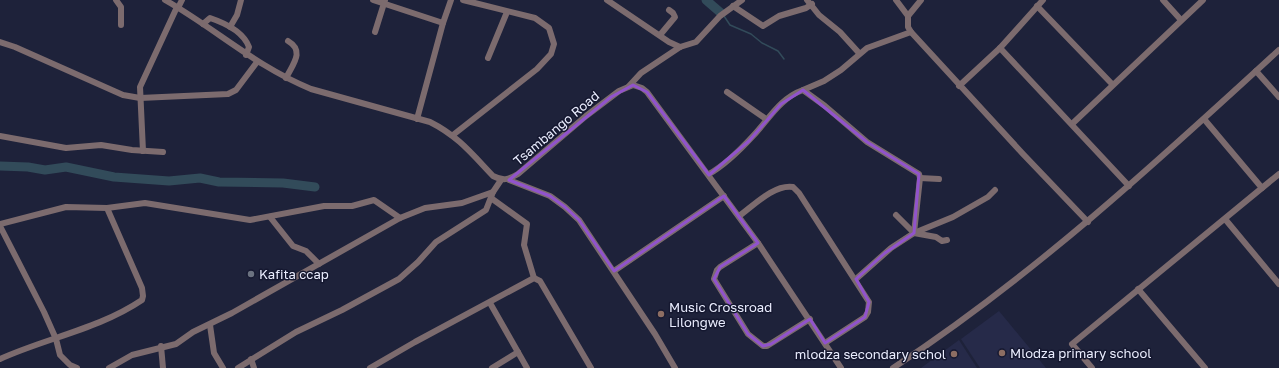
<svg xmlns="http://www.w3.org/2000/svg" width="1279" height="368" viewBox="0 0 1279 368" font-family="'Golos Text',sans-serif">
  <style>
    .built { fill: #262a49 }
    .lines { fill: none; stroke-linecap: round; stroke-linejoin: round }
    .stream { stroke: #324b5a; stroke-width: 1.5 }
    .river { stroke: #324b5a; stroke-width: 9 }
    .minor { stroke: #7c6b6e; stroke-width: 6 }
    .marked { fill: none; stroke: #9153cc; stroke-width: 3; stroke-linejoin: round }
    .worship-dot { fill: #6b7280; stroke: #151830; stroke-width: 1.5 }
    .education-dot { fill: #8d6e63; stroke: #151830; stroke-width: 1.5 }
    .labels { text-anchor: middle; stroke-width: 3; stroke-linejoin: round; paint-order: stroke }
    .street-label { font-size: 13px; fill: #eaedfe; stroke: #151830 }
    .poi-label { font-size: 13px; fill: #eaedfe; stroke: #151830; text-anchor: start }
  </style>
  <rect width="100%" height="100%" fill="#1e223a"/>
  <!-- built -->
  <g class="built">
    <polygon points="999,311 1046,368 980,368 961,339"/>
    <polygon points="959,340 977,368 921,368"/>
  </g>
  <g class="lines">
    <!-- stream -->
    <polyline class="stream" points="724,16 730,25 751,34 762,43 778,51 784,59"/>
    <!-- river -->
    <g class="river">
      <polyline points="706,0 721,13"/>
      <polyline points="0,166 28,167 45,170 66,167 114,177 169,181 200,178 219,182 283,183 315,187"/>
    </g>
    <!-- minor -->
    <g class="minor">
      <polyline points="116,0 121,7 121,25"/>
      <path d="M165,0c51,29 90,66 146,89l119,33c28,14 42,32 63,54 10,5 15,4 25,-2l68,-58 33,-25 14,-6 9,3 5,4 111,151 83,125"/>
      <polyline points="373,0 443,23"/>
      <polyline points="607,0 669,42 680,47"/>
      <polyline points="807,0 819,15 840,32 859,53"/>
      <polyline points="896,0 908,16"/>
      <polyline points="921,0 908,16 908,27 911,32 1023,154 1088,222"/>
      <polyline points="1163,0 1181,20"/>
      <polyline points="733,6 763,26 779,16 806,8 812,4"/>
      <polyline points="1037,6 1112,84"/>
      <polyline points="178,8 182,0"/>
      <path d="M203,24l7,-6c15,5 33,13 39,29l-3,8"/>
      <polyline points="230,27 237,15 241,0"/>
      <polyline points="375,32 385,0"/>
      <polyline points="660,35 675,17 673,13 669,10"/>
      <polyline points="0,42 15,47 123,95 140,98 228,94 236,90 257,62"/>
      <polyline points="1000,48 1129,186"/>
      <polyline points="488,58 507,12"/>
      <polyline points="1256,71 1279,97"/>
      <path d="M286,78c7,-14 19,-27 2,-37"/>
      <polyline points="629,86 641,73 680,47 696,42 720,16 742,0"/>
      <polyline points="959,86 1000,48 1043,0"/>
      <polyline points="803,90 824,81 841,70 867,48 911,32"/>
      <polyline points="727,92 766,119"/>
      <polyline points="417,119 443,23 451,0"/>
      <polyline points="1204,119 1262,188"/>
      <polyline points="1072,124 1203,0"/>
      <polyline points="453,135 537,69 551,54 554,44 549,28 535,18 463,0"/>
      <polyline points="0,136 66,148 101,145 132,150 163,152"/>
      <polyline points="143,151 140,87 177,7"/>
      <path d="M709,174c16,-9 32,-25 44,-38 16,-17 27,-38 50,-46l22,16 42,36 52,32 1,4 -6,55"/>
      <polyline points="920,178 939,179"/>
      <polyline points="509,180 550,196 565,207 579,220 655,334 675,368"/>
      <polyline points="491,198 527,224 524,245 534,278"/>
      <polyline points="896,215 914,233 936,237 942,241 947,240"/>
      <path d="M739,216c14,-10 35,-32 54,-29l6,6 70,109 -1,10 -3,5 -40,26"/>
      <polyline points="270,217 293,246 306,251 319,264"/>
      <polyline points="1225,219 1279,284"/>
      <polyline points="0,224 66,207 107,208 145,203 250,220 324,206 352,206 374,200 400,218"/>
      <polyline points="0,226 44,312 56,339 60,355 70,365 77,368"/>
      <polyline points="758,243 720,267 717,270 714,279 748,334 763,346 767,346 810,319"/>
      <polyline points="614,271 724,196"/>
      <polyline points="856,279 891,248 914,233 953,217 988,197 995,190"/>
      <polyline points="1138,289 1205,368"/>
      <polyline points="490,303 527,368"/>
      <polyline points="210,325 214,353 223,368"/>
      <polyline points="161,346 163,368"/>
      <path d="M0,359c46,-21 99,-30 142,-59l1,-4 -1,-8 -35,-80"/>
      <polyline points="251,359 254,368"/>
      <polyline points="109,368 132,355 176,344 193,332 232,313 400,218 425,208 462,203 493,192"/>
      <polyline points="238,368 296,332 342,310 399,279 418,262 436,242 486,210 493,192 501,180"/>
      <polyline points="370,368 415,342 534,278 540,281 591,368"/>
      <polyline points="492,368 518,352"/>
      <path d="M893,368c140,-92 263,-205 386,-318"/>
      <polyline points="1092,368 1072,344 1279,174"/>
    </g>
  </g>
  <!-- marked area -->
  <path class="marked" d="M633,85l14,7 62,83 40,-34 32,-37 22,-14 64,52 52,32 -5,59 -29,20 -29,26 13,23 -4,15 -40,26 -15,-24 -39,25 -8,2 -15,-12 -34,-55 6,-12 38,-24 -34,-47 -110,75 -35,-51 -14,-13 -15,-11 -41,-16 102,-83z"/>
  <!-- markers -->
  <circle class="worship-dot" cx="251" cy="274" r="4"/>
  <g class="education-dot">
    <circle cx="661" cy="314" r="4"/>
    <circle cx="1002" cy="353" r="4"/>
    <circle cx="954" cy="354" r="4"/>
  </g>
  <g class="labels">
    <!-- street labels -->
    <g class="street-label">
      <text transform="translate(556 128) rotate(-40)" y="5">Tsambango Road</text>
    </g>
    <!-- poi labels -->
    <g class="poi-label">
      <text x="259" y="279">Kafita ccap</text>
      <text x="669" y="312">Music Crossroad<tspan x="669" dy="15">Lilongwe</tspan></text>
      <text x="1010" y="358">Mlodza primary school</text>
      <text x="946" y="359" text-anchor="end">mlodza secondary schol</text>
    </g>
  </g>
</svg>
